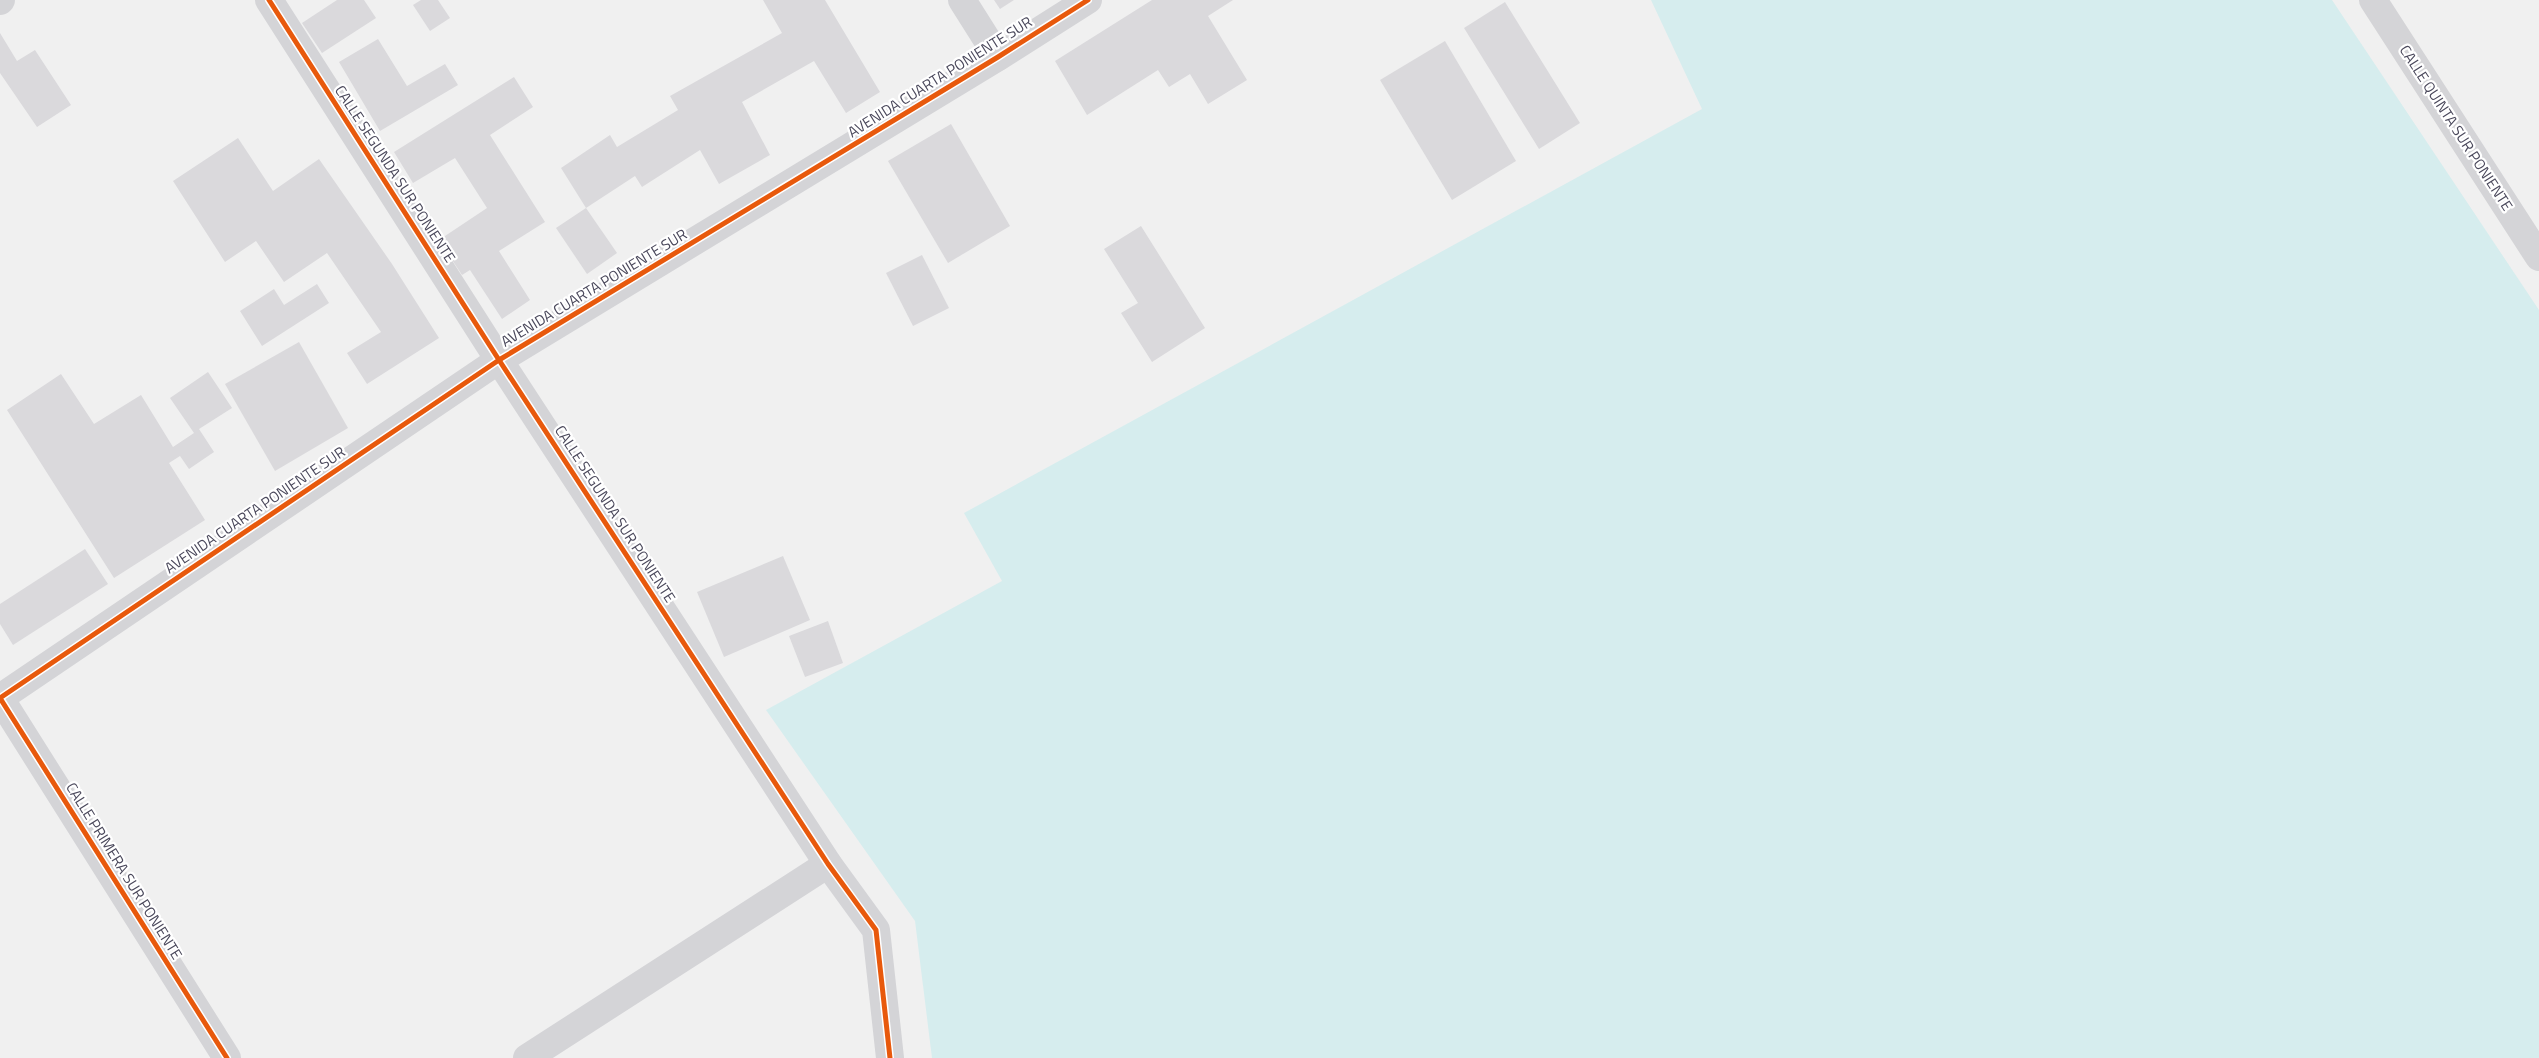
<svg xmlns="http://www.w3.org/2000/svg" width="2539" height="1058" viewBox="0 0 2539 1058" font-family="'Titillium Web',sans-serif">
  <style>
    .green { fill: #d6edee }
    .building { fill: #dad9dc }
    .lines { fill: none; stroke-linecap: round; stroke-linejoin: round }
    .minor { stroke: #d4d4d7; stroke-width: 28 }
    .cycleway-casing { stroke: #fff; stroke-width: 8 }
    .cycleway { stroke: #e8590c; stroke-width: 5 }
    .labels { text-anchor: middle; stroke-width: 4.5; stroke-linejoin: round; paint-order: stroke }
    .street-label { font-size: 15px; fill: #4a485b; stroke: #fff }
  </style>
  <rect width="100%" height="100%" fill="#f0f0f0"/>
  <!-- green -->
  <polygon class="green" points="1651,0 2332,0 2539,310 2539,1058 932,1058 915,921 766,710 1002,581 964,513 1702,109"/>
  <!-- building -->
  <g class="building">
    <polygon points="337,0 364,0 376,18 322,53 302,23"/>
    <polygon points="421,0 438,0 450,18 430,31 413,5"/>
    <polygon points="763,0 825,0 880,92 846,113 814,61 742,102 770,155 719,184 700,150 642,187 635,176 586,208 561,168 610,135 617,147 678,110 670,96 782,33"/>
    <polygon points="994,0 1014,0 1000,9"/>
    <polygon points="1152,0 1233,0 1208,16 1247,80 1208,104 1190,74 1169,87 1158,70 1087,115 1055,61"/>
    <polygon points="1505,2 1580,123 1539,149 1464,28"/>
    <polygon points="0,33 17,61 35,50 71,105 37,127 0,73"/>
    <polygon points="378,39 407,86 445,64 458,85 380,131 339,62"/>
    <polygon points="1445,41 1516,161 1452,200 1380,80"/>
    <polygon points="514,77 533,107 490,135 545,222 499,251 530,300 502,319 470,270 462,275 439,240 487,208 455,158 413,183 394,152"/>
    <polygon points="951,124 1010,226 948,263 888,161"/>
    <polygon points="238,138 273,191 319,159 392,264 439,338 367,384 347,353 381,332 327,253 284,282 256,241 225,262 173,181"/>
    <polygon points="586,208 617,253 587,274 556,228"/>
    <polygon points="1141,226 1205,328 1152,362 1121,313 1138,303 1104,249"/>
    <polygon points="922,255 949,308 913,326 886,273"/>
    <polygon points="317,284 329,303 262,346 240,311 274,289 284,305"/>
    <polygon points="299,342 348,428 275,471 225,384"/>
    <polygon points="208,372 232,408 199,429 214,452 189,469 180,456 169,463 205,520 114,578 7,410 61,374 94,424 141,395 173,447 194,433 170,398"/>
    <polygon points="85,549 108,584 13,645 0,624 0,604"/>
    <polygon points="783,556 810,620 724,657 697,592"/>
    <polygon points="828,621 843,663 805,677 789,636"/>
  </g>
  <g class="lines">
    <!-- minor -->
    <g class="minor">
      <polyline points="269,0 499,360 828,864 876,930 890,1058"/>
      <polyline points="962,0 998,57"/>
      <polyline points="2373,0 2539,257"/>
      <polyline points="0,1 1,0"/>
      <polyline points="0,698 499,360 998,57 1088,0"/>
      <polyline points="0,698 227,1058"/>
      <polyline points="527,1058 828,864"/>
    </g>
    <!-- cycleway casing -->
    <g class="cycleway-casing">
      <g id="cycleway">
        <polyline points="269,0 499,360 828,864 876,930 890,1058"/>
        <polyline points="0,698 499,360 998,57 1088,0"/>
        <polyline points="0,698 227,1058"/>
      </g>
    </g>
    <!-- cycleway -->
    <use href="#cycleway" class="cycleway"/>
  </g>
  <g class="labels">
    <!-- street labels -->
    <g class="street-label">
      <text transform="translate(940 77) rotate(-32)" y="5">AVENIDA CUARTA PONIENTE SUR</text>
      <text transform="translate(2456 128) rotate(57)" y="5">CALLE QUINTA SUR PONIENTE</text>
      <text transform="translate(395 174) rotate(57)" y="5">CALLE SEGUNDA SUR PONIENTE</text>
      <text transform="translate(594 288) rotate(-31)" y="5">AVENIDA CUARTA PONIENTE SUR</text>
      <text transform="translate(255 510) rotate(-34)" y="5">AVENIDA CUARTA PONIENTE SUR</text>
      <text transform="translate(615 514) rotate(57)" y="5">CALLE SEGUNDA SUR PONIENTE</text>
      <text transform="translate(124 871) rotate(58)" y="5">CALLE PRIMERA SUR PONIENTE</text>
    </g>
  </g>
</svg>
